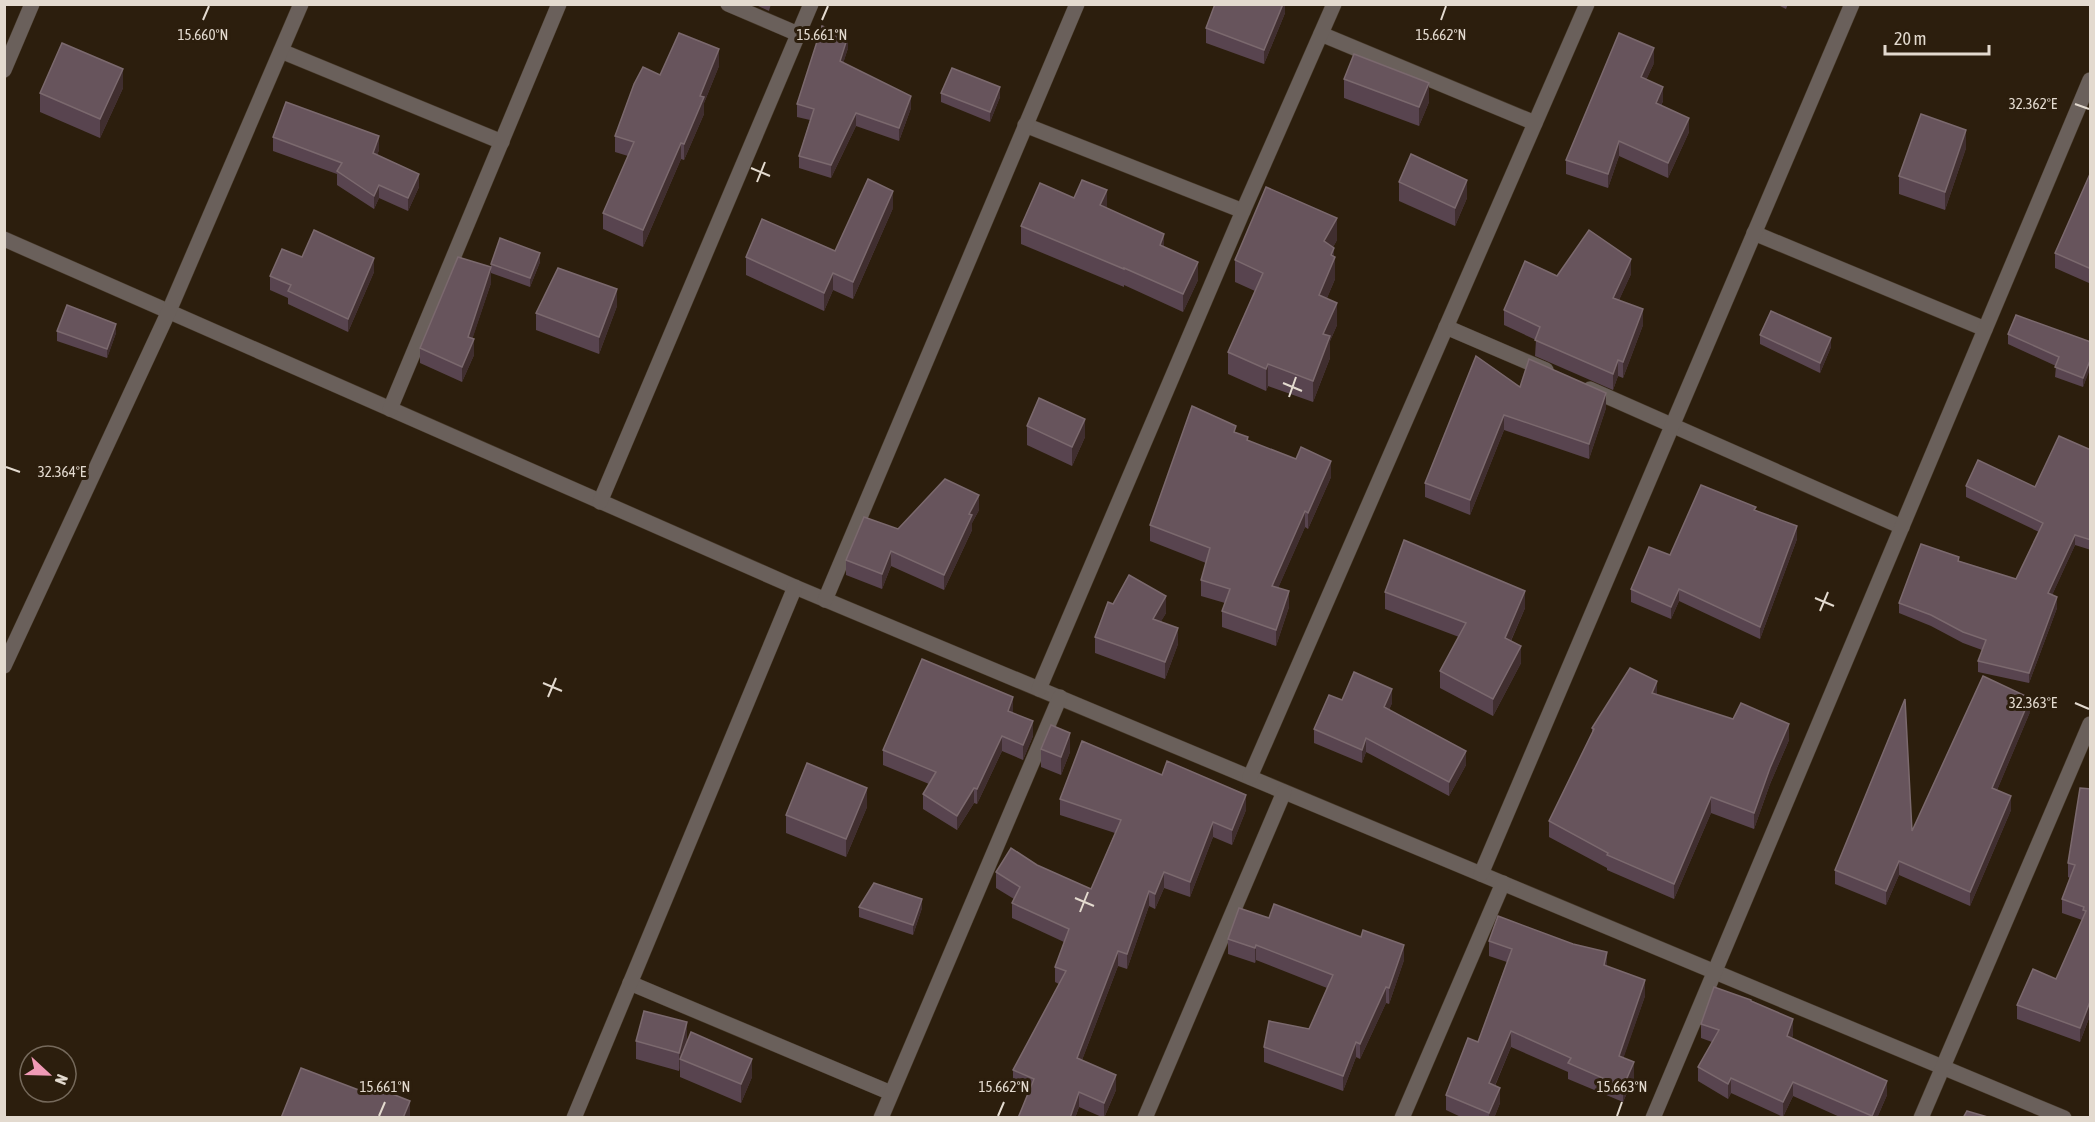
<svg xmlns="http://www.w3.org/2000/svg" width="2095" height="1122" viewBox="0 0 2095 1122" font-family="'Asap Condensed',sans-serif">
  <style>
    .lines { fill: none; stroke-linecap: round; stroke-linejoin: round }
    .minor-casing { stroke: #463828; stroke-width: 16 }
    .minor { stroke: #6a605b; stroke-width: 15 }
    .wall { fill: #58444f }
    .shaded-wall { fill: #402e2f }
    .building { fill: #67545c; stroke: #7b696e; stroke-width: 1.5 }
    .ticks { fill: none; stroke: #e3dacf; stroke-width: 2 }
    .ticks-label { font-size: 15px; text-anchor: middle; fill: #e3dacf; stroke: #2c1e0d; stroke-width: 6; stroke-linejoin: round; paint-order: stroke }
  </style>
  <rect width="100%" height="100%" fill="#2c1e0d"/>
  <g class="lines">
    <!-- minor casing -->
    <g class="minor-casing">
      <g id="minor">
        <polyline points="728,4 798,34"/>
        <polyline points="1321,34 1535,123"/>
        <polyline points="281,51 502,142"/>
        <polyline points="4,70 32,4"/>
        <polyline points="1025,125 1243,211"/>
        <polyline points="1754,233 1985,329"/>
        <polyline points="4,239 795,587 2064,1118"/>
        <polyline points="1446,327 1546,370"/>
        <polyline points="1590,389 1902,527"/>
        <polyline points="390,409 559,4"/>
        <polyline points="600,502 811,4"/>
        <polyline points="825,600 1077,4"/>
        <polyline points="4,666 169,311 301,4"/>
        <polyline points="1039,689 1243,211 1334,4"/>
        <polyline points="1250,777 1587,4"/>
        <polyline points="1481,874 1852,4"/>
        <polyline points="630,983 891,1093"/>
        <polyline points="574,1118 795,587"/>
        <polyline points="881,1118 1060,697"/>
        <polyline points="1145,1118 1284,792"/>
        <polyline points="1402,1118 1503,883"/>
        <polyline points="1653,1118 2090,80"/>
        <polyline points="1921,1118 2090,724"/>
      </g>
    </g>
    <!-- minor -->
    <use href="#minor" class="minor"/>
  </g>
  <!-- wall -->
  <g class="wall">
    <polygon points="754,4 771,4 769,11"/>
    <polygon points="1285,4 1285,13 1264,64 1206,43 1206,28"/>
    <polygon points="1776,4 1788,4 1786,9"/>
    <polygon points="848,48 843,63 911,108 899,141 856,126 831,178 799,168 799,156 810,120 797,117 797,104"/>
    <polygon points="1654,63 1646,80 1663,101 1661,106 1689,132 1668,178 1619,156 1608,188 1566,174 1566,160"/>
    <polygon points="719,66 704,103 704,114 684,160 681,159 643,247 603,229 603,213 628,156 615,152 615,136 660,75"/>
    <polygon points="1344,79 1429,102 1419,126 1344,98"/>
    <polygon points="123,88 100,138 40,112 40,93"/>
    <polygon points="941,93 1000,97 990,122 941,102"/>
    <polygon points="273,137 379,150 377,155 419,187 408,211 379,198 374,209 337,185 337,174 273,151"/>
    <polygon points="1966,148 1945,210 1899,194 1899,176"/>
    <polygon points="2091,175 2091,280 2089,283 2055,268 2055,253"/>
    <polygon points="1399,182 1467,198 1455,226 1399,201"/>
    <polygon points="1074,198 1107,208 1164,247 1198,280 1183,312 1124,285 1124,287 1021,244 1021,226"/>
    <polygon points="893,208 853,299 833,290 824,311 746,275 746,257 835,251"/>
    <polygon points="1337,240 1333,247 1335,279 1327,298 1337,325 1330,341 1330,358 1313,402 1268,386 1266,391 1228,374 1228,352 1255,291 1235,282 1235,260"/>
    <polygon points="302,257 374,272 348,332 288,304 288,298 270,290 270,276"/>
    <polygon points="540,262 530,287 491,273 491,264"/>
    <polygon points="1631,274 1619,300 1643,325 1623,378 1618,376 1613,390 1535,356 1536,340 1504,325 1504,310 1557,276"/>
    <polygon points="491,283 472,339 474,355 462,382 420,363 420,348"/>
    <polygon points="617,306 599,354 536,330 536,313"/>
    <polygon points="57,331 116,333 107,358 57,341"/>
    <polygon points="2008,334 2091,342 2091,378 2089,378 2089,370 2083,387 2055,377 2056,366 2008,344"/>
    <polygon points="1760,335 1831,347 1820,373 1760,344"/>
    <polygon points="1520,387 1606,408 1589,459 1504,430 1470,515 1425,497 1425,483"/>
    <polygon points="1027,426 1085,437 1072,466 1027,445"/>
    <polygon points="1236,433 1248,441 1331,477 1308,529 1305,527 1278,588 1289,607 1276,646 1222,627 1222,611 1225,603 1201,596 1201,580 1206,563 1150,541 1150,525"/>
    <polygon points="2091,450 2091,550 2075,545 2052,595 2057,608 2029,683 1978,672 1978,661 1982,650 1963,643 1931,626 1899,613 1899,603 1959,561 2016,579 2039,532 1966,497 1966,486 2035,487"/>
    <polygon points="979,510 972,523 972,530 944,590 891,566 882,589 846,575 846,560 898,529"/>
    <polygon points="1756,510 1797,539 1760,639 1679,601 1671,619 1631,602 1631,589 1670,555"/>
    <polygon points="1385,592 1525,608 1511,641 1521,663 1493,716 1440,688 1440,671 1459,637 1385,609"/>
    <polygon points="1113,604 1166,613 1161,621 1178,644 1165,679 1095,653 1095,637"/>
    <polygon points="1657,695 1789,740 1770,784 1754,829 1711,813 1674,899 1607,870 1607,868 1549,837 1549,821 1592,733 1592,728"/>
    <polygon points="1342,700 1392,703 1389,710 1466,765 1449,796 1366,752 1362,763 1314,743 1314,729"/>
    <polygon points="1013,712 1013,713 1033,736 1023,760 1002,751 977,804 974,803 957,830 923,809 923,794 929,784 883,765 883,750"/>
    <polygon points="2030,712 1997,790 2011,810 1970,906 1899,875 1886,905 1835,884 1835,870 1912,831"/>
    <polygon points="1041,749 1070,752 1061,775 1041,767"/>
    <polygon points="2091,789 2091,1013 2080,1042 2017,1019 2017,1005 2056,979 2082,920 2062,913 2062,899 2070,878 2068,877 2068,863"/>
    <polygon points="1060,799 1246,810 1232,845 1213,837 1190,897 1164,888 1155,909 1149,906 1127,969 1118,966 1082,1060 1116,1090 1104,1118 1079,1107 1075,1118 1018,1118 1029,1092 1013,1085 1013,1070 1059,984 1055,982 1055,967 1064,942 1012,918 1012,903 1014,899 996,888 996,872 1037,865 1091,889 1115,833 1060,815"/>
    <polygon points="867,807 846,857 786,833 786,815"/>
    <polygon points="859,907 922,908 913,935 859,917"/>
    <polygon points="1269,918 1404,960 1389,1004 1386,1003 1360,1059 1356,1057 1343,1091 1264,1062 1264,1047 1309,1029 1327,988 1256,960 1255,963 1228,954 1228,939"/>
    <polygon points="1489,941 1607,966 1645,996 1623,1058 1634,1077 1623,1102 1568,1079 1568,1072 1511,1047 1495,1086 1500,1103 1494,1118 1463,1118 1446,1110 1446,1095 1478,1042 1507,962 1489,956"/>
    <polygon points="1751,1002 1793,1034 1792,1038 1887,1095 1877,1118 1842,1118 1793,1096 1783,1117 1731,1093 1728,1099 1698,1081 1698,1067 1712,1042 1701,1038 1701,1024"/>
    <polygon points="636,1041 687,1041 752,1077 741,1103 680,1077 680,1066 679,1071 636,1059"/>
  </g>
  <!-- shaded-wall -->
  <g class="shaded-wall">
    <polygon points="1283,4 1285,4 1285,13 1264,64 1264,50"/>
    <polygon points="848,36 848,48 840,73 840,61"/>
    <polygon points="1654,48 1654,63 1641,91 1641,77"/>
    <polygon points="719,49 719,66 704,103 704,114 684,160 684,144 700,96"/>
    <polygon points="123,69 123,88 100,138 100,119"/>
    <polygon points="1429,83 1429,102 1419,126 1419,107"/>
    <polygon points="1000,87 1000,97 990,122 990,112"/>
    <polygon points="1663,87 1663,101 1656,117 1656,103"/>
    <polygon points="911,96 911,108 899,141 899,128"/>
    <polygon points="856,113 856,126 831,178 831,165"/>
    <polygon points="1689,118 1689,132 1668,178 1668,163"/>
    <polygon points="1966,130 1966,148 1945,210 1945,192"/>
    <polygon points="379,136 379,150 373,166 373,153"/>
    <polygon points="1619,141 1619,156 1608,188 1608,174"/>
    <polygon points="681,143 681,159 643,247 643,230"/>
    <polygon points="419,174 419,187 408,211 408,198"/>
    <polygon points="1467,180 1467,198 1455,226 1455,208"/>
    <polygon points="379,185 379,198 374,209 374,196"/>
    <polygon points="1107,190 1107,208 1100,223 1100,205"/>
    <polygon points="893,191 893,208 853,299 853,282"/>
    <polygon points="1337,218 1337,240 1324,263 1324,241"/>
    <polygon points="1164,234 1164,252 1160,245"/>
    <polygon points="1334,248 1334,261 1335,257 1335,279 1319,317 1319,295"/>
    <polygon points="540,253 540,262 530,287 530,278"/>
    <polygon points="374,258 374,272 348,332 348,319"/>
    <polygon points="1631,259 1631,274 1613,313 1613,298"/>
    <polygon points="1198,262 1198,280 1183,312 1183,294"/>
    <polygon points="2091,265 2091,280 2089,283 2089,268"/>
    <polygon points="491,267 491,283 468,352 468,337"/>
    <polygon points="833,273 833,290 824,311 824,293"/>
    <polygon points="617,289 617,306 599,354 599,337"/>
    <polygon points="1337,303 1337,325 1330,341 1330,358 1313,402 1313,381 1323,334"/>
    <polygon points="1643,309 1643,325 1623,378 1623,362"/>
    <polygon points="116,324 116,333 107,358 107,349"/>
    <polygon points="1831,338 1831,347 1820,373 1820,363"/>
    <polygon points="474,339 474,355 462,382 462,367"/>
    <polygon points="2091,358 2091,367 2083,387 2083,378"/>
    <polygon points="1618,360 1618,376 1613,390 1613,374"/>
    <polygon points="1268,364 1268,386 1266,391 1266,369"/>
    <polygon points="1606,393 1606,408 1589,459 1589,444"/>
    <polygon points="1504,415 1504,430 1470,515 1470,500"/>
    <polygon points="1085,419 1085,437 1072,466 1072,447"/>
    <polygon points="1331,461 1331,477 1308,529 1308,513"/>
    <polygon points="979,495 979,510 972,523 972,530 944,590 944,575 969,514"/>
    <polygon points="1305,511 1305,527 1272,602 1272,586"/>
    <polygon points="1797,526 1797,539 1760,639 1760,627"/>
    <polygon points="2075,535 2075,545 2048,604 2048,593"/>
    <polygon points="891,551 891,566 882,589 882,574"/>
    <polygon points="1679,589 1679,601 1671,619 1671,607"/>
    <polygon points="1289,591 1289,607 1276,646 1276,630"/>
    <polygon points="1525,591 1525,608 1505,654 1505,638"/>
    <polygon points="1166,596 1166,613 1153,635 1153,619"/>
    <polygon points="2057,597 2057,608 2029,683 2029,673"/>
    <polygon points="1178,628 1178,644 1165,679 1165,662"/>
    <polygon points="1521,646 1521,663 1493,716 1493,699"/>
    <polygon points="1657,681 1657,697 1652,693"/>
    <polygon points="1392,689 1392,703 1384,721 1384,707"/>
    <polygon points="1013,697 1013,712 1008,726 1008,711"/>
    <polygon points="2030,698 2030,712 1992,802 1992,788"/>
    <polygon points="1033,721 1033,736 1023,760 1023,745"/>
    <polygon points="1789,724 1789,740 1770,784 1754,829 1754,813 1770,768"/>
    <polygon points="1070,733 1070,752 1061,775 1061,757"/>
    <polygon points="1002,736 1002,751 977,804 977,789"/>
    <polygon points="1366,738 1366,752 1362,763 1362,750"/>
    <polygon points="1466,751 1466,765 1449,796 1449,782"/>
    <polygon points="867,788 867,807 846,857 846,839"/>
    <polygon points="974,788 974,803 957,830 957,816"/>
    <polygon points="1246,795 1246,810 1232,845 1232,830"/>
    <polygon points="2011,796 2011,810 1970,906 1970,892"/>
    <polygon points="1711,797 1711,813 1674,899 1674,884"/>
    <polygon points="1213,822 1213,837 1190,897 1190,882"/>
    <polygon points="1899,861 1899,875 1886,905 1886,891"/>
    <polygon points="1164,872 1164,888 1155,909 1155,894"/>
    <polygon points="1149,891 1149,906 1127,969 1127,954"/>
    <polygon points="922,899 922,908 913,935 913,925"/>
    <polygon points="1256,945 1256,960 1255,963 1255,948"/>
    <polygon points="1404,945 1404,960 1389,1004 1389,988"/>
    <polygon points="1118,951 1118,966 1077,1073 1077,1058"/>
    <polygon points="1607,952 1607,968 1604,965"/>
    <polygon points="1645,980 1645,996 1619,1071 1619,1056"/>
    <polygon points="1386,987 1386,1003 1360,1059 1360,1044"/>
    <polygon points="2091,999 2091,1013 2080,1042 2080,1028"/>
    <polygon points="1793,1019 1793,1034 1787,1051 1787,1036"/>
    <polygon points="687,1022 687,1041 680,1059 680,1066 679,1071 679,1053"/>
    <polygon points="1511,1031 1511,1047 1489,1099 1489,1083"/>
    <polygon points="1356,1042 1356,1057 1343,1091 1343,1076"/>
    <polygon points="752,1059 752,1077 741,1103 741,1084"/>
    <polygon points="1634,1062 1634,1077 1623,1102 1623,1087"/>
    <polygon points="1116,1075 1116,1090 1104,1118 1104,1103"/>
    <polygon points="1731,1078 1731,1093 1728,1099 1728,1084"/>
    <polygon points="1887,1081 1887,1095 1877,1118 1872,1118"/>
    <polygon points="1793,1082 1793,1096 1783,1117 1783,1102"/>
    <polygon points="1500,1088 1500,1103 1494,1118 1489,1118 1489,1113"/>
    <polygon points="1079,1092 1079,1107 1075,1118 1070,1118"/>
    <polygon points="410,1101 410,1118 403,1118"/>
  </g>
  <!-- building -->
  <g class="building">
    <polygon points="1215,4 1283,4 1264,50 1206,28"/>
    <polygon points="822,26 848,36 840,61 911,96 899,128 856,113 831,165 799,156 814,109 797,104"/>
    <polygon points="679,33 719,49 700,96 704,97 684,144 681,143 643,230 603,213 634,142 615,136 634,84 643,67 660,75"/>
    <polygon points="1619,33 1654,48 1641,77 1663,87 1656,103 1689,118 1668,163 1619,141 1608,174 1566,160"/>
    <polygon points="62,43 123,69 100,119 40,93"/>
    <polygon points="1354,54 1429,83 1419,107 1344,79"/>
    <polygon points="952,68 1000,87 990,112 941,93"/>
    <polygon points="286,102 379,136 373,153 419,174 408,198 379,185 374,196 337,171 342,163 273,137"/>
    <polygon points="1921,114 1966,130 1945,192 1899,176"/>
    <polygon points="1411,154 1467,180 1455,208 1399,182"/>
    <polygon points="2090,174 2091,265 2089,268 2055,253"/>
    <polygon points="868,179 893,191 853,282 833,273 824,293 746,257 762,219 835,251"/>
    <polygon points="1082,180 1107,190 1100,205 1164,234 1160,245 1198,262 1183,294 1124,268 1124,269 1021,226 1040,183 1074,198"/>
    <polygon points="1266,187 1337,218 1324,241 1334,248 1331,255 1335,257 1319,295 1337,303 1323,334 1330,336 1313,381 1268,364 1266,369 1228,352 1263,273 1235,260"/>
    <polygon points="314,230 374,258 348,319 288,291 291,285 270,276 282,249 302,257"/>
    <polygon points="1589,230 1631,259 1613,298 1643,309 1623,362 1618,360 1613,374 1535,340 1540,327 1504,310 1525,261 1557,276"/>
    <polygon points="500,238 540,253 530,278 491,264"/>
    <polygon points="458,257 491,267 468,337 474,339 462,367 420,348"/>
    <polygon points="558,268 617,289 599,337 536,313"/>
    <polygon points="67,305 116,324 107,349 57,331"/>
    <polygon points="1771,311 1831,338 1820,363 1760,335"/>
    <polygon points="2016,315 2091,342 2091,358 2083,378 2055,367 2059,357 2008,334"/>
    <polygon points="1476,356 1520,387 1529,359 1606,393 1589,444 1504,415 1470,500 1425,483"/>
    <polygon points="1039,398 1085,419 1072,447 1027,426"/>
    <polygon points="1192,406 1236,426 1234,432 1248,437 1247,440 1296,459 1301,447 1331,461 1308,513 1305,511 1272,586 1289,591 1276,630 1222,611 1230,589 1201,580 1210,548 1150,525"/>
    <polygon points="2059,436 2091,450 2091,540 2075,535 2048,593 2057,597 2029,673 1978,661 1986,640 1963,632 1931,615 1899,603 1921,544 1959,557 1958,561 2016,579 2043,523 1966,486 1978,460 2035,487"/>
    <polygon points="945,479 979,495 969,514 972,515 944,575 891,551 882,574 846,560 864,517 898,529"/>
    <polygon points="1701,485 1756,507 1754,510 1797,526 1760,627 1679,589 1671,607 1631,589 1649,547 1670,555"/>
    <polygon points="1404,540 1525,591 1505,638 1521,646 1493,699 1440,671 1466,623 1385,592"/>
    <polygon points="1129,575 1166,596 1153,619 1178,628 1165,662 1095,637 1108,602 1113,604"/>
    <polygon points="922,659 1013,697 1008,711 1033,721 1023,745 1002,736 977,789 974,788 957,816 923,794 936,772 883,750"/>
    <polygon points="1630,668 1657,681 1652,693 1733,719 1741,703 1789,724 1770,768 1754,813 1711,797 1674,884 1607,855 1608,853 1549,821 1594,729 1592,728"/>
    <polygon points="1354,672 1392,689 1384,707 1466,751 1449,782 1366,738 1362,750 1314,729 1329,695 1342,700"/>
    <polygon points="1983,676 2030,698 1992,788 2011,796 1970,892 1899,861 1886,891 1835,870 1905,699 1912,831"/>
    <polygon points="1051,725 1070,733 1061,757 1041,749"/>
    <polygon points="1082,741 1162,775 1167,761 1246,795 1232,830 1213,822 1190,882 1164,872 1155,894 1149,891 1127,954 1118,951 1077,1058 1116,1075 1104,1103 1079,1092 1070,1118 1018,1118 1034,1079 1013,1070 1066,971 1055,967 1069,929 1012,903 1020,887 996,872 1011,848 1037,865 1091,889 1121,820 1060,799"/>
    <polygon points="807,763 867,788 846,839 786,815"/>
    <polygon points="2080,788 2091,789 2091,999 2080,1028 2017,1005 2033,969 2056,979 2086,911 2083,910 2084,907 2062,899 2075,865 2068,863"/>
    <polygon points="874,883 922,899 913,925 859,907"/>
    <polygon points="1274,904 1361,937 1363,930 1404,945 1389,988 1386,987 1360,1044 1356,1042 1343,1076 1264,1047 1269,1021 1309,1029 1333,975 1256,945 1255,948 1228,939 1239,908 1269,918"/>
    <polygon points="1498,916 1573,944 1607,952 1604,965 1645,980 1619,1056 1634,1062 1623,1087 1568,1063 1571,1058 1511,1031 1489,1083 1500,1088 1489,1113 1446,1095 1468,1038 1478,1042 1512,949 1489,941"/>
    <polygon points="1714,987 1751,1000 1751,1001 1793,1019 1787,1036 1887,1081 1872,1116 1793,1082 1783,1102 1731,1078 1728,1084 1698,1067 1719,1030 1701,1024"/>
    <polygon points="644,1011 687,1022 679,1053 636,1041"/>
    <polygon points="691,1032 752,1059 741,1084 680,1059"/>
    <polygon points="301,1068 364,1092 367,1084 410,1101 403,1118 281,1118"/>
    <polygon points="1967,1111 1991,1118 1963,1118"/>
  </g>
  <!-- ticks -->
  <path class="ticks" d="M203,20l6,-14M822,20l6,-14M1441,20l5,-14M2075,104l14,5M751,168l19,8M757,182l8,-20M1283,383l19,8M1289,397l7,-20M6,467l14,5M1815,598l19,8M1820,611l8,-19M543,683l19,8M548,697l8,-19M2075,703l14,6M1075,898l19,8M1080,912l8,-20M379,1116l6,-14M998,1116l6,-14M1617,1116l5,-14"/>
  <g class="ticks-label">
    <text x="822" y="40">15.661°N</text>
    <text x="1441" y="40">15.662°N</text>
    <text x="203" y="40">15.660°N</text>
    <text x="2033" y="109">32.362°E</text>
    <text x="62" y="477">32.364°E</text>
    <text x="2033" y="708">32.363°E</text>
    <text x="385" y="1092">15.661°N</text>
    <text x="1004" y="1092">15.662°N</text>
    <text x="1622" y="1092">15.663°N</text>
  </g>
  <!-- border -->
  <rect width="2095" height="1122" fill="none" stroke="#e3dacf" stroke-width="12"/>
  <!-- north arrow -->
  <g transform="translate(48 1074) rotate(112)"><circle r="28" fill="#2c1e0d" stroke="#75695b" stroke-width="1.5"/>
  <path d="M0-4.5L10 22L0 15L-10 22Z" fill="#f09ab6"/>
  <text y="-9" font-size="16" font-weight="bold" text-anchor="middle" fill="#e3dacf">N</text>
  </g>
  <!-- scale -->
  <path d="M1885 45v9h104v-9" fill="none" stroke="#e3dacf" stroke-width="3"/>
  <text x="1894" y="45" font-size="18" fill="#e3dacf" stroke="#2c1e0d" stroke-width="4.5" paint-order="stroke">20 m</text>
</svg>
